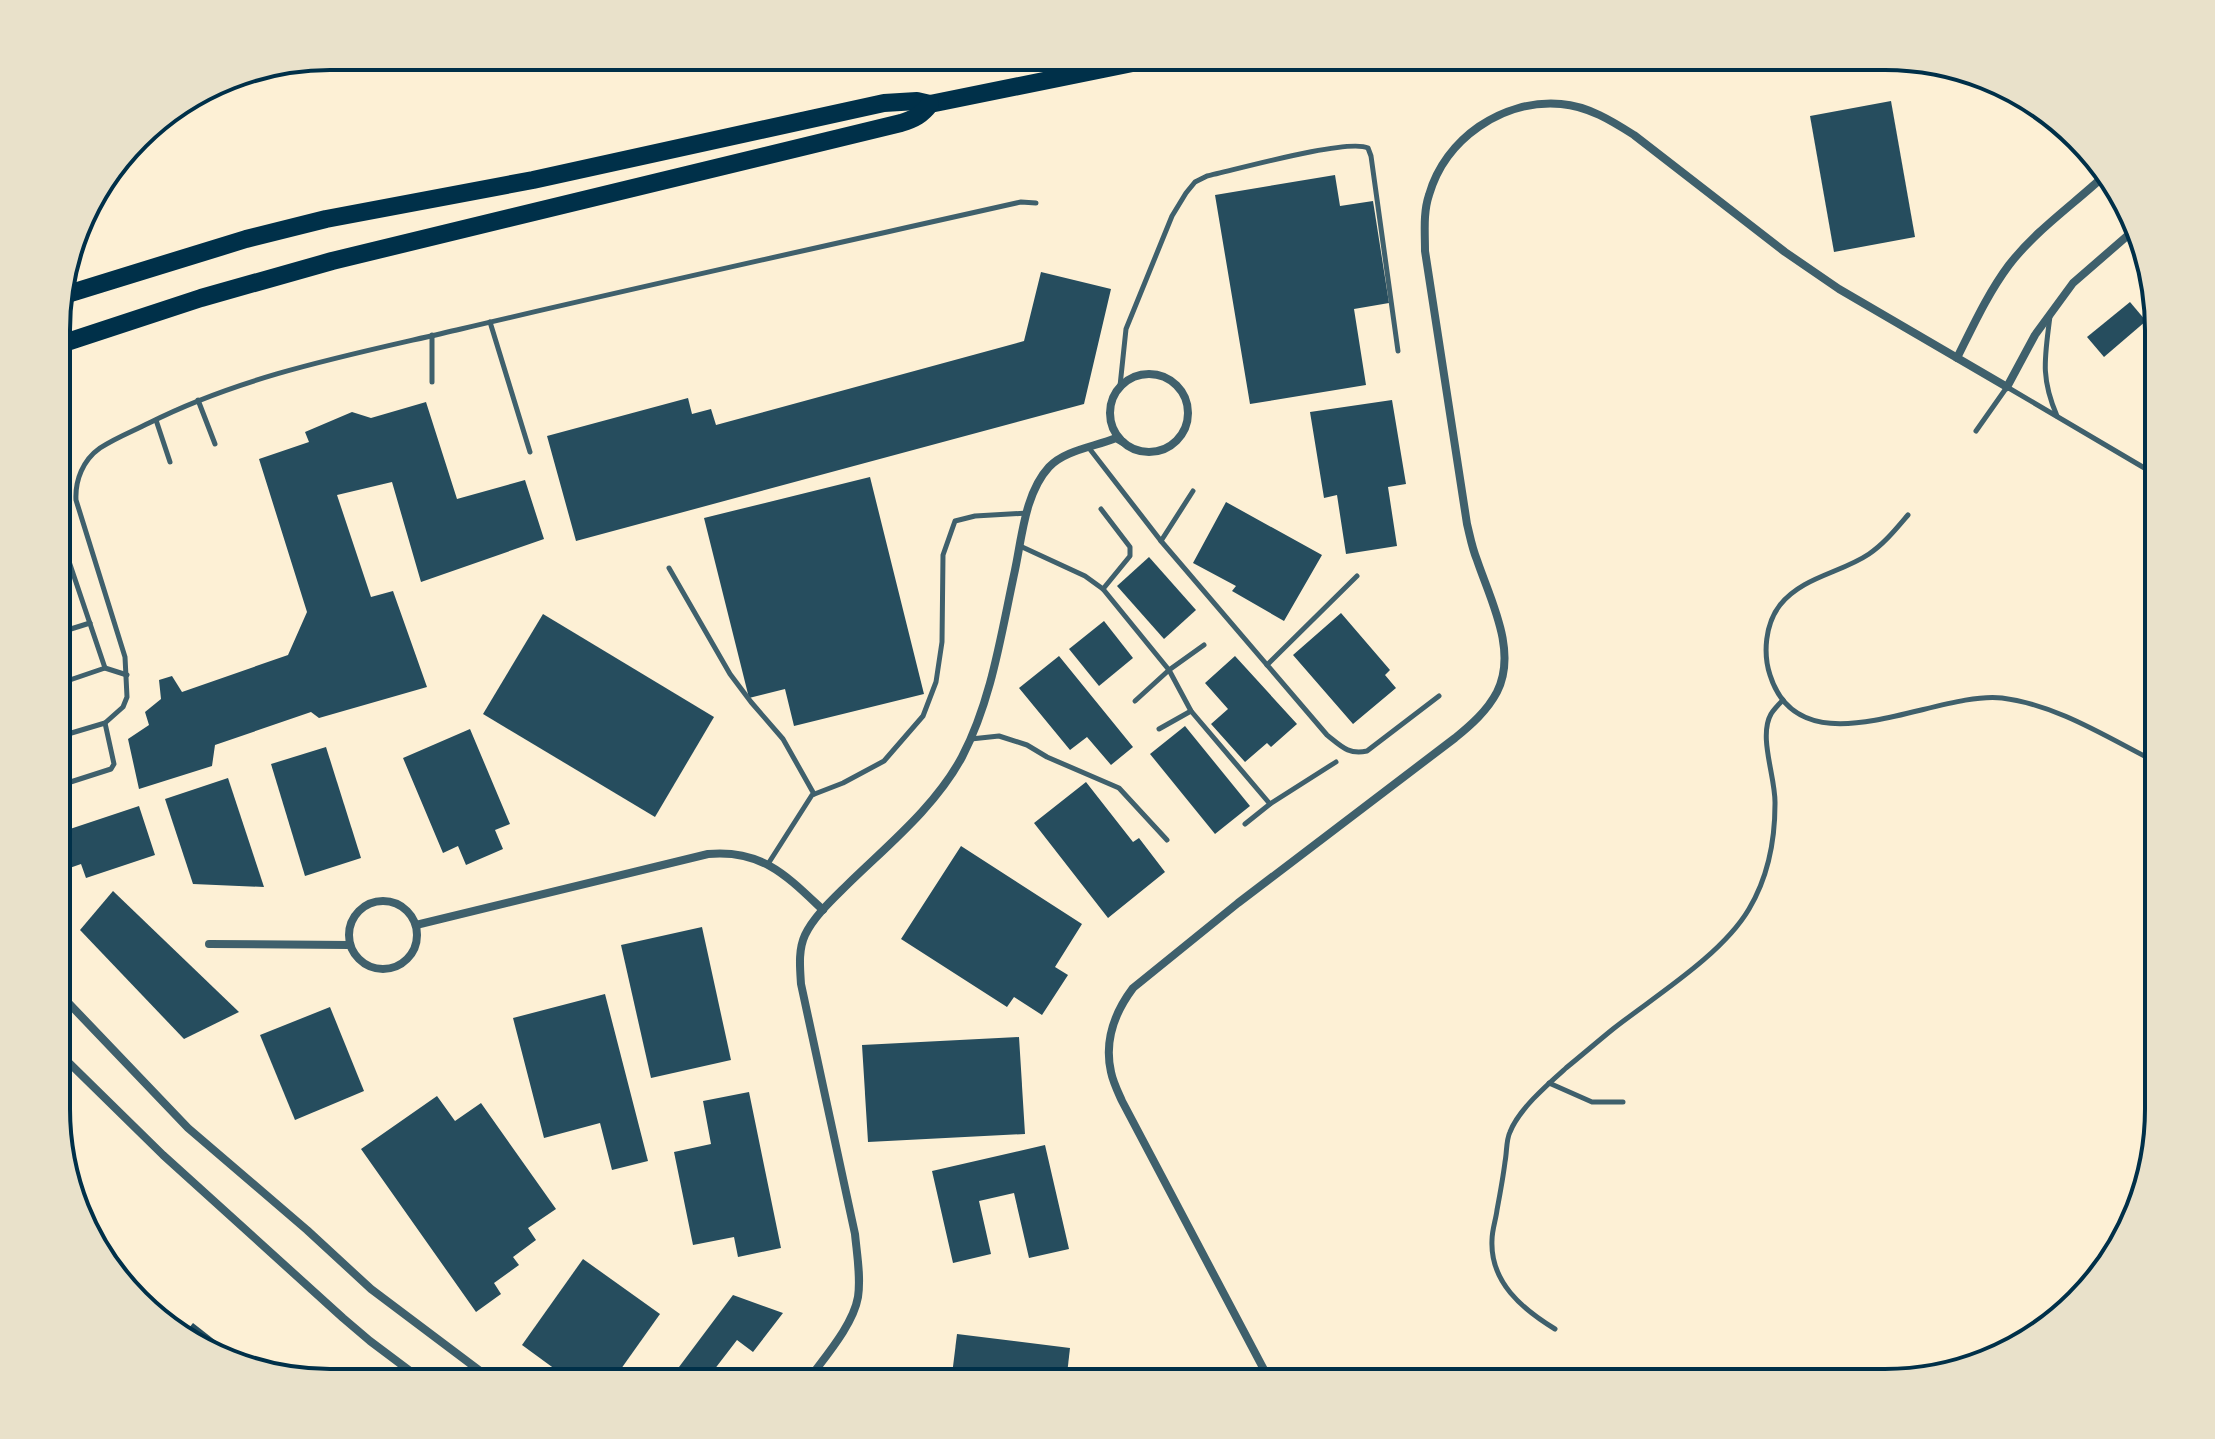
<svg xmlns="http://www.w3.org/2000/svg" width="2215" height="1439" viewBox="0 0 2215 1439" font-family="'Fira Sans',sans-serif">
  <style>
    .building { fill: #264d5e }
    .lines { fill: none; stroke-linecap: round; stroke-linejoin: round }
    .service { stroke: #3f606c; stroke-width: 5 }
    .minor { stroke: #3f606c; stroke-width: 8 }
    .primary { stroke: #003049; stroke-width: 18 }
    .rim { fill: none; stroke: #003049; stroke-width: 4 }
  </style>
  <rect width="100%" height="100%" fill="#fdf0d5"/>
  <!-- building -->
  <g class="building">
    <polygon points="1891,101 1915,237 1834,252 1810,116"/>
    <polygon points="1335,175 1340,206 1373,201 1389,303 1354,309 1366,385 1250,404 1215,195"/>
    <polygon points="1041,272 1111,289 1084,404 576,541 547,436 688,398 692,414 711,409 716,425 1024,341"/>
    <polygon points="2130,302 2146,321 2104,357 2087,337"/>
    <polygon points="1392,400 1406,484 1388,487 1397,546 1346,554 1337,495 1324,498 1310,412"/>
    <polygon points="426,402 457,499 525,480 544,539 421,582 392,482 337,495 371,597 393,591 427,687 319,718 311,712 215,745 212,766 139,789 128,739 149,725 145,712 161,699 159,680 172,676 182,692 288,655 307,612 259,459 309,442 305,432 352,412 371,418"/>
    <polygon points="870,477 924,694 794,726 785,689 749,698 704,518"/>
    <polygon points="1226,502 1322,555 1284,621 1232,591 1236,586 1193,563"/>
    <polygon points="1149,557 1196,610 1164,639 1117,586"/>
    <polygon points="59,559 69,588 58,592 58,560"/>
    <polygon points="1341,613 1390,670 1385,675 1396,688 1353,724 1293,655"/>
    <polygon points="543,614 714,717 655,817 483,714"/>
    <polygon points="1104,621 1133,658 1099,686 1069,649"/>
    <polygon points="1059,656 1133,747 1111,765 1087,737 1070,750 1019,688"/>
    <polygon points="1235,656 1297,724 1271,747 1267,743 1245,762 1211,724 1228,709 1205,683"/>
    <polygon points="1185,726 1250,806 1215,834 1150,754"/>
    <polygon points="470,729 510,824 495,830 503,849 466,865 458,846 443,853 403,758"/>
    <polygon points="326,747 361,858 305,876 271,764"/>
    <polygon points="228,778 264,887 193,884 165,799"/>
    <polygon points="1086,782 1133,842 1139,838 1165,872 1108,918 1034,823"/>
    <polygon points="139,806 155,855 86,878 81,864 61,871 58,864 58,833"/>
    <polygon points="961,846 1082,924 1055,967 1068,975 1042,1015 1014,997 1007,1007 901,939"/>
    <polygon points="113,891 239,1012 184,1039 80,930"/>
    <polygon points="702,927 731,1060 651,1078 621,945"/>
    <polygon points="605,994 648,1161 612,1170 600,1123 544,1138 513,1018"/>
    <polygon points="330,1007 364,1091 295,1120 260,1035"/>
    <polygon points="1019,1037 1025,1134 868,1142 862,1045"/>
    <polygon points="749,1092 781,1248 738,1257 734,1237 693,1245 674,1152 711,1144 703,1101"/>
    <polygon points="437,1096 455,1121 481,1103 556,1209 528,1228 536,1240 513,1257 519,1265 494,1283 501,1294 476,1312 361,1149"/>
    <polygon points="1045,1145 1069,1249 1029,1258 1014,1193 979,1201 991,1254 953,1263 932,1171"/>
    <polygon points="583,1259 660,1314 611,1383 574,1383 522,1345"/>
    <polygon points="733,1295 783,1313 753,1352 737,1340 704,1383 667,1383"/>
    <polygon points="193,1323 253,1370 242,1369 181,1338"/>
    <polygon points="957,1334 1070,1348 1066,1383 951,1383"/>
  </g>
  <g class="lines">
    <!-- service -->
    <g class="service">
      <path d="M2050,316c-5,41 -10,61 7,100"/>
      <polyline points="490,322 530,452"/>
      <polyline points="432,382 432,335"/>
      <path d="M1120,386l6,-57 46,-113 14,-23 9,-11 12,-6c28,-6 141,-38 161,-28l3,8 27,195"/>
      <polyline points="198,400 215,444"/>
      <polyline points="156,420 170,462"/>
      <polyline points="1976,431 2007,387 2158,476"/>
      <path d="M1089,448l72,93 166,194c14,11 21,20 40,16l72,-55"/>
      <polyline points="1101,509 1130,547 1130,556 1103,589"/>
      <path d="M1908,515c-12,14 -24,29 -39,39 -28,19 -67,23 -89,51 -15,19 -17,49 -10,70 31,99 166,15 232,23 56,7 106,40 156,65"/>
      <polyline points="58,529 105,668 58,684"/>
      <polyline points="1161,541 1193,491"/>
      <polyline points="1020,546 1085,576 1103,589 1169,670 1191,711 1270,804 1336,762"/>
      <polyline points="669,568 730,674 751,702 783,739 814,794"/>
      <polyline points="58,633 90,623"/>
      <polyline points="1267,665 1357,576"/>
      <polyline points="105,668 127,675"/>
      <polyline points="1135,701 1169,670 1204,645"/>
      <polyline points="1159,729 1191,711"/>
      <path d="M58,737l47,-14 18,-16 4,-10 -2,-40 -49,-157c-1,-20 7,-40 24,-52 15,-10 33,-17 49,-25 97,-49 206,-69 312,-94 186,-44 373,-85 560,-127l15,1"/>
      <polyline points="971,739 999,736 1027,745 1047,757 1119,788 1167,840"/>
      <polyline points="58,786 111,769 114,764 105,723"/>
      <polyline points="1245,824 1270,804"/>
      <polyline points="768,864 812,795 843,783 884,761 923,716 936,682 942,642 943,555 955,521 975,516 1027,513"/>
      <polyline points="1549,1083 1592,1102 1623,1102"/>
      <path d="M1555,1329c-33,-20 -65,-47 -63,-89 0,-10 4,-21 5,-30 3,-16 6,-32 8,-48 2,-10 1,-22 5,-30 9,-23 38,-48 56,-64 16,-13 31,-26 47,-39 42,-33 109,-74 136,-120 19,-32 26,-69 26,-105 1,-26 -17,-67 -4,-90 3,-5 8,-10 12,-14"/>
    </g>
    <!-- minor -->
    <g class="minor">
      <path d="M1957,358c16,-32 31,-65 52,-93 27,-35 65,-61 96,-90"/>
      <circle cx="1149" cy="413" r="39"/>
      <circle cx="383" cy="935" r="34"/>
      <path d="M416,925l292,-71c54,-5 79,22 115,56"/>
      <polyline points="209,944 350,945"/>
      <polyline points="58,992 188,1128 307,1230 371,1289 496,1383"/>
      <polyline points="58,1052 163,1155 343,1318 370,1341 426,1383"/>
      <path d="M806,1383c17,-24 47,-57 52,-86 3,-20 -1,-42 -3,-63l-54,-250c-1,-16 -3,-34 4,-49 9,-19 28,-36 43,-51 40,-39 87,-77 114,-127 30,-58 39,-123 53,-187 7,-33 10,-77 34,-103 16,-17 45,-20 67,-29l7,4"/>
      <path d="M1271,1383l-149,-282c-4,-9 -9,-19 -11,-29 -7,-31 4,-60 22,-84l105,-85 217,-165c16,-13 32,-27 42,-46 21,-41 -7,-93 -20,-132 -5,-12 -7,-24 -10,-36l-42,-273c0,-19 -2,-38 4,-56 16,-56 73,-96 132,-91 27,2 51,17 73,31l151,117 54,37 168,98 28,-52 38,-52 61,-53"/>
    </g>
    <!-- primary -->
    <g class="primary">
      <polyline points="58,297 246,239 326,219 533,180 884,103 917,101 930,104 1167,56"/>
      <path d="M58,345l143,-47 131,-37 569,-138c13,-4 21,-8 29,-19"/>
    </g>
  </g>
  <!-- crop -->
  <path d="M0 0H2215V1439H0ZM330 70H1885A260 260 0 0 1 2145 330V1109A260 260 0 0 1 1885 1369H330A260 260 0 0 1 70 1109V330A260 260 0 0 1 330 70Z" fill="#e9e1ca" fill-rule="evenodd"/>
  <path class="rim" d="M330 70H1885A260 260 0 0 1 2145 330V1109A260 260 0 0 1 1885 1369H330A260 260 0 0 1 70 1109V330A260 260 0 0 1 330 70Z"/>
</svg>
